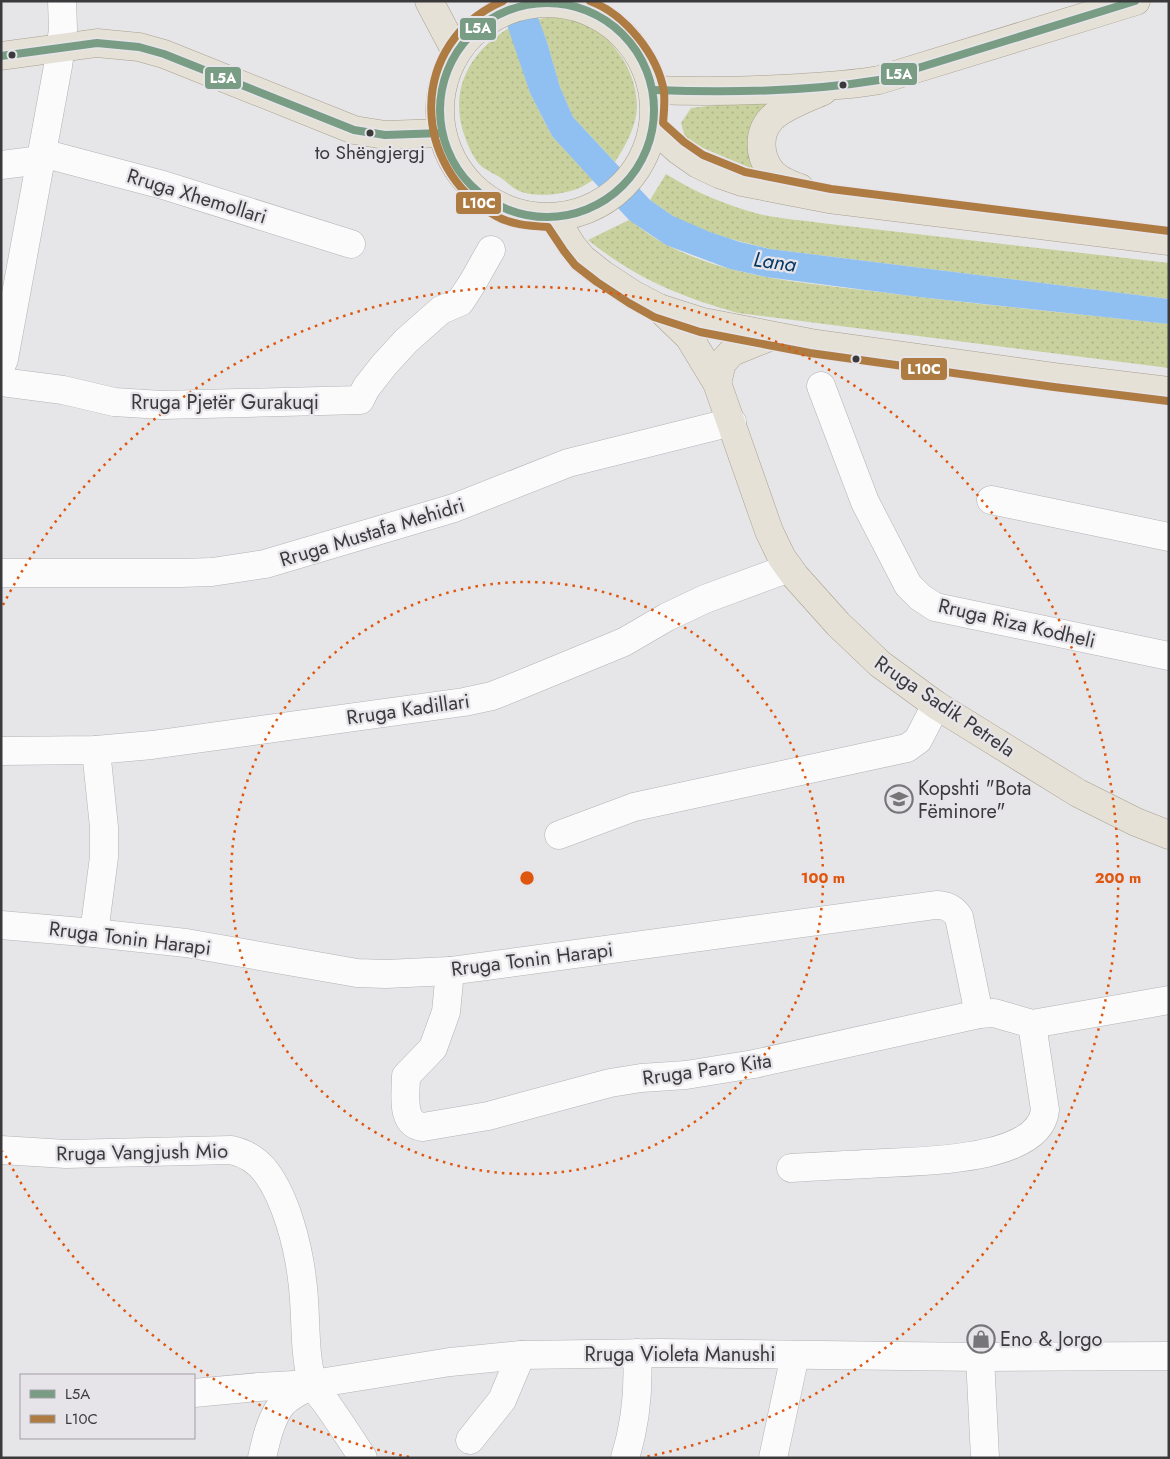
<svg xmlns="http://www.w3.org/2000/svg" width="1170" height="1459" viewBox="0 0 1170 1459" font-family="Jost,sans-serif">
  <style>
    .grass { fill: url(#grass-dots) }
    .water { fill: #8fc0f1 }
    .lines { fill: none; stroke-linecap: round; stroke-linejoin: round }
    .minor-casing { stroke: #b3b2b4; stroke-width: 29 }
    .major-casing { stroke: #a89f8e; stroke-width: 29 }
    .minor { stroke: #fbfbfc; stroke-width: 28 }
    .major { stroke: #e6e1d7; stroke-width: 28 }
    .bus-1-casing { stroke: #e6e4e9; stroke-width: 11 }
    .bus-2-casing { stroke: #e6e4e9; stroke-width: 11 }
    .bus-1 { stroke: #799c85; stroke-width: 8 }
    .bus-2 { stroke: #ae7c43; stroke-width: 8 }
    .ring { fill: none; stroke: #df570e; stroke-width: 2.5; stroke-dasharray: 2.5 5 }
    .bus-dot { fill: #3a393b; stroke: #e6e4e9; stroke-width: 2 }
    .labels { text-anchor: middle; stroke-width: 4.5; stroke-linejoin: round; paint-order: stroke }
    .bus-label { font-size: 19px; fill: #3a393b; stroke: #e6e4e9 }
    .street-label { font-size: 20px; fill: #3a393b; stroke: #e6e4e9 }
    .poi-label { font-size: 20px; fill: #3a393b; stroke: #e6e4e9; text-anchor: start }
    .water-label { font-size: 21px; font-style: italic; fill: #043965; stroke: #e6e4e9 }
    .centre { fill: #df570e; stroke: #e6e4e9; stroke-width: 2.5 }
    .ring-label { font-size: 15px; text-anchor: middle; font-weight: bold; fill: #df570e; stroke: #e6e4e9; stroke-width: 4.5; stroke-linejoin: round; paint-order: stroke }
    .line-badge { stroke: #e6e4e9; stroke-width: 2 }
    .badge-label { font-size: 14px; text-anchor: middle; font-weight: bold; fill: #fff }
  </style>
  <defs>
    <pattern id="grass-dots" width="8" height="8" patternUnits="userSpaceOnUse" patternTransform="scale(1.25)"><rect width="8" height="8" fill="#c9d19e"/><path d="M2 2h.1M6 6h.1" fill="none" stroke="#adb489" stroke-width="1.8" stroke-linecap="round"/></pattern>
  </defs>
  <rect width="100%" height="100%" fill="#e6e5e8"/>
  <!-- grass -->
  <g class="grass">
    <path d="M553,17c6,1 13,1 19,2 37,11 64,48 65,86 0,20 -11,40 -22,57l-42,-45 -13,-30 -13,-45 -9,-23z"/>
    <path d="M509,28l21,65 22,43 41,44c-5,3 -11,7 -16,9 -17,6 -44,9 -60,1 -6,-3 -10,-8 -16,-12 -6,-4 -16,-8 -22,-14 -6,-7 -11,-18 -14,-27 -17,-46 4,-85 44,-109z"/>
    <polygon points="780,102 760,172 703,148 685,137 681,123 691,108 736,103"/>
    <path d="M666,174c30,19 62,32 97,41 19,4 39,5 58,8l348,40v36l-399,-50c-32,-8 -69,-17 -97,-33 -8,-5 -15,-11 -23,-16z"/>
    <path d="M629,220c12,8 24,18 38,25 67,35 146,38 220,48 94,12 188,20 282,31v44l-431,-55c-57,-16 -103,-35 -150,-73z"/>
  </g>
  <!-- water -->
  <polygon class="water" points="499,1 532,1 547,42 560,87 573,117 650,200 673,216 710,232 740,242 770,249 1169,299 1169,324 919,297 766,277 730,269 666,245 629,220 552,136 530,93"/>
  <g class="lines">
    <!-- minor casing -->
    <g class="minor-casing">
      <g id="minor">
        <polyline points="42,153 163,185 351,244"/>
        <polyline points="1,165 41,160"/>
        <polyline points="1,366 4,359 58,66 63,29 62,1"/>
        <polyline points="1,382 63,390 114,402 162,405 360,400 366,388 384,365 406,341 441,310 460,302 473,282 491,250"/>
        <polyline points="821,386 865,502 908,585 920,597 935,607 1169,656"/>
        <polyline points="991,500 1169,537"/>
        <polyline points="1,573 181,573 212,572 265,564 454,508 568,463 732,422"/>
        <polyline points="1,751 96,750 152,745 464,702 492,696 522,684 624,642 667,617 705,599 789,568"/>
        <polyline points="559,835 634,807 907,748 918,740 936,705"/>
        <path d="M1,925l93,8 92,10 171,30 29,1 64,-3 486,-66c10,0 17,3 23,12l20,97"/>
        <polyline points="94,933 104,857 104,827 96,750"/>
        <path d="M450,971l-4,41 -13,36 -27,28c0,18 -6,48 17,51l65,-11 122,-33 31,-5 45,-3 68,-11 225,-50 15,-1 38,11 137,-24"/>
        <path d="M1,1150l65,4 165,-4c14,3 26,10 35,22 20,27 32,73 36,107 5,34 1,70 10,103 3,9 12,17 17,25 12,17 23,34 34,51"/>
        <path d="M791,1168c31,-2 62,-3 93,-5 38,-2 156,-2 161,-53l-13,-86"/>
        <polyline points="980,1357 985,1458"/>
        <polyline points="194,1393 258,1387 313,1384 450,1362 521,1355 659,1353 980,1357 1169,1356"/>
        <polyline points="470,1440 502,1400 521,1355"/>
        <path d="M262,1458c4,-18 9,-41 21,-55 8,-8 20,-13 30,-19"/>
        <path d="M625,1458c11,-35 14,-69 12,-105"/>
        <polyline points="773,1458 795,1355"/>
      </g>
    </g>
    <!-- major casing -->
    <g class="major-casing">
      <g id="major">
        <polyline points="429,1 456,52"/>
        <circle cx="547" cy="110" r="107"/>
        <polyline points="1,56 97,43 139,47 164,54 354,130 385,135 442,133"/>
        <path d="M654,90c48,2 96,1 145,-2 27,-2 53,-3 80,-8l257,-79"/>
        <polyline points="653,127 678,150 698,164 719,174 742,182 829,199 1169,241"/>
        <path d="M800,188c-11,-4 -24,-9 -30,-18 -11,-15 -12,-37 1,-51 11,-12 37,-21 52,-28"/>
        <polyline points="554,217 572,246 583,259 602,274 634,295 659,308 703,322 811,343 1055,377 1169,391"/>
        <polyline points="659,308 689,337 717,383 769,531 782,558 795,576 838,624 880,664 936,705 1078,793 1136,822 1169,835"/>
        <polyline points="717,383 722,363 732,352 772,336"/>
      </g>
    </g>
    <!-- minor -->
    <use href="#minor" class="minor"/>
    <!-- major -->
    <use href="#major" class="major"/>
    <!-- bus-1 casing -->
    <g class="bus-1-casing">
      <g id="bus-1">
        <circle cx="547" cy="110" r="107"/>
        <polyline points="1,56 97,43 139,47 164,54 354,130 385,135 442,133"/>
        <path d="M654,90c74,3 151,2 225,-10l256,-79"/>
      </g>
    </g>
    <!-- bus-2 casing -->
    <g class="bus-2-casing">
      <g id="bus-2">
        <path d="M503,1c-95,41 -94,166 -7,215 15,9 35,10 52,11l16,24 11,14 22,17 32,21 25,14 46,15 110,21 244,34 114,14"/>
        <path d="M590,1c35,13 68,54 74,91 1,10 0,20 -1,31l21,19 19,13 42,17 86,17 338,42"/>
      </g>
    </g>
    <!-- bus-1 -->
    <use href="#bus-1" class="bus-1"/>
    <!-- bus-2 -->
    <use href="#bus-2" class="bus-2"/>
  </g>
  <!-- distance rings -->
  <g class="ring">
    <circle cx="527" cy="878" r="296"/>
    <path d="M409 1457A591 591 0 0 1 3 1151M3 605A591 591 0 1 1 645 1457"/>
  </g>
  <!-- icons -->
  <defs>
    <g id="school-ring" transform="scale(1.4375)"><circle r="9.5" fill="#e6e4e9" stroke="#767578" stroke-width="1.5"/><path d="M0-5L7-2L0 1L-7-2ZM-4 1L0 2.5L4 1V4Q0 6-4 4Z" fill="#767578"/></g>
    <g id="shop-ring" transform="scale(1.4375)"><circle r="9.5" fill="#e6e4e9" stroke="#767578" stroke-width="1.5"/><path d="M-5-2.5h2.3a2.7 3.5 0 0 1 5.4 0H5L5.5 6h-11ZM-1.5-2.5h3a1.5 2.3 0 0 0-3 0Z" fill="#767578"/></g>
  </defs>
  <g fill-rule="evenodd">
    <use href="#school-ring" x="899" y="799"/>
    <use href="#shop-ring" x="981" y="1339"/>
  </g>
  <!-- markers -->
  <g class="bus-dot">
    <circle cx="12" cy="55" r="4.5"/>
    <circle cx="843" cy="85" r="4.5"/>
    <circle cx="370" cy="133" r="4.5"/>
    <circle cx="856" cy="359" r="4.5"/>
  </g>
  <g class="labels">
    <!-- bus labels -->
    <g class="bus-label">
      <text x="370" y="159">to Shëngjergj</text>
    </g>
    <!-- street labels -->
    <g class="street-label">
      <text transform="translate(197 196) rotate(17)" y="7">Rruga Xhemollari</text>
      <text x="225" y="409">Rruga Pjetër Gurakuqi</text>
      <text transform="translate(372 532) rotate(-17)" y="7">Rruga Mustafa Mehidri</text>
      <text transform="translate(1017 623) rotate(13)" y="7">Rruga Riza Kodheli</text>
      <text transform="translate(945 706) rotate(34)" y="7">Rruga Sadik Petrela</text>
      <text transform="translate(408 709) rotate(-8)" y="7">Rruga Kadillari</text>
      <text transform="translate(130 938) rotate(7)" y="7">Rruga Tonin Harapi</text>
      <text transform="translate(532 959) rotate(-7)" y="7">Rruga Tonin Harapi</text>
      <text transform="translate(707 1069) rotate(-8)" y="7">Rruga Paro Kita</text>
      <text transform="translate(142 1152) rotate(-1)" y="7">Rruga Vangjush Mio</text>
      <text x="680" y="1361">Rruga Violeta Manushi</text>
    </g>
    <!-- poi labels -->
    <g class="poi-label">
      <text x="918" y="795">Kopshti "Bota<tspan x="918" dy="23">Fëminore"</tspan></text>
      <text x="1000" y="1346">Eno &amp; Jorgo</text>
    </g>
    <!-- water labels -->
    <g class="water-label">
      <text transform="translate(775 262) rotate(8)" y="7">Lana</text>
    </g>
  </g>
  <circle cx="527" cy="878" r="8" class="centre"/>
  <g class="ring-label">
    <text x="823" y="883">100 m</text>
    <text x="1118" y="883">200 m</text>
  </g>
  <g class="line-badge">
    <rect x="459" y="17" width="38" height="24" rx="5" fill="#799c85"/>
    <rect x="880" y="62" width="38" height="24" rx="5" fill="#799c85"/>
    <rect x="204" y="66" width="38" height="24" rx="5" fill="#799c85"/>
    <rect x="455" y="191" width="47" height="24" rx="5" fill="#ae7c43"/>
    <rect x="900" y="357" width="48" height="24" rx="5" fill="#ae7c43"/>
  </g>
  <g class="badge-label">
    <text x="478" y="33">L5A</text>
    <text x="899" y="79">L5A</text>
    <text x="223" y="83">L5A</text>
    <text x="479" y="208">L10C</text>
    <text x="924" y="374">L10C</text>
  </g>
  <!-- border -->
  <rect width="1170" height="1459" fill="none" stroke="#3a393b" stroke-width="5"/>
  <!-- legend -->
  <rect x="20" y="1374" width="175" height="65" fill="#e6e4e9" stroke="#a1a0a3"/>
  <rect x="30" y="1390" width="25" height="8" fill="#799c85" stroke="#a1a0a3"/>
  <text x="65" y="1399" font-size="15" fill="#3a393b">L5A</text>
  <rect x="30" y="1415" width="25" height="8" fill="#ae7c43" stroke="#a1a0a3"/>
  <text x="65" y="1424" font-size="15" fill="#3a393b">L10C</text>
</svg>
